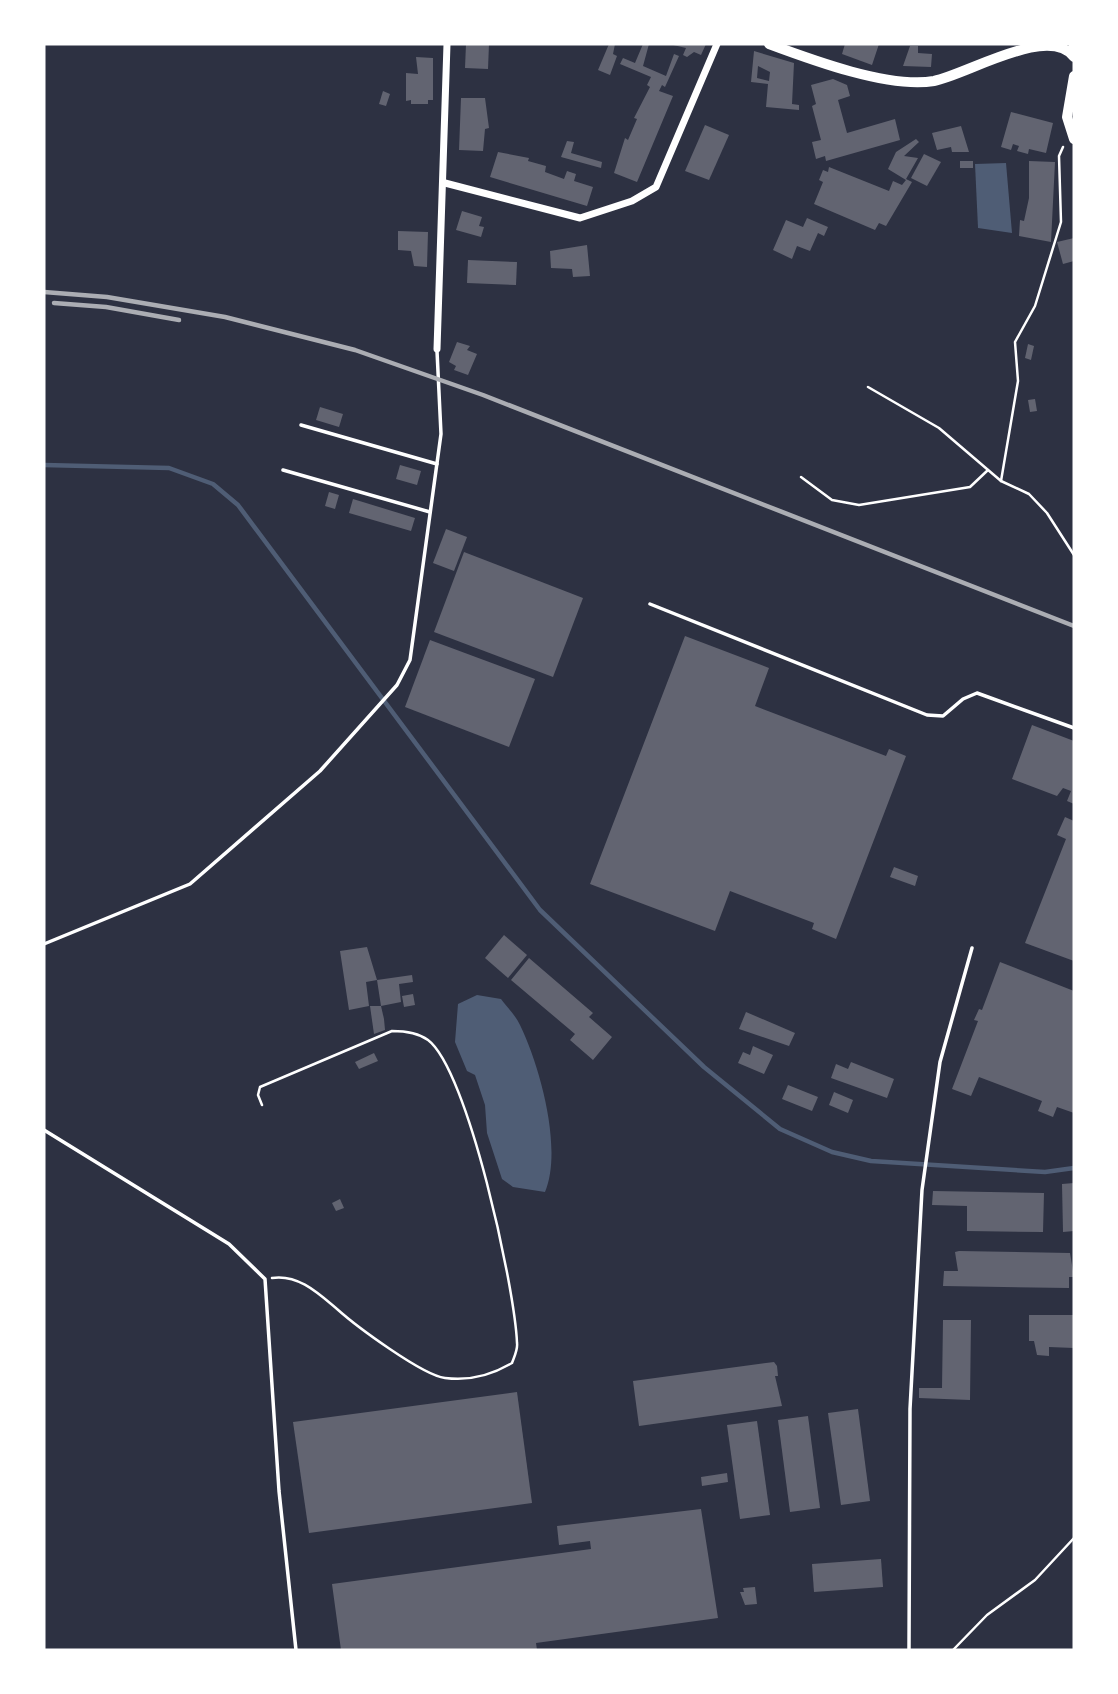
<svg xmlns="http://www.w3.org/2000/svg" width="1118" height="1694" viewBox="0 0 1118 1694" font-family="Poppins,sans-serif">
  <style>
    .water { fill: #4f5d75 }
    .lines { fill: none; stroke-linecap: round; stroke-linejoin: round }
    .stream { stroke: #4f5d75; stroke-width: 4.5 }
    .building { fill: #626471; fill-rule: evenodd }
    .path { stroke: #fff; stroke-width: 2.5 }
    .service { stroke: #fff; stroke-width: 3.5 }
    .minor { stroke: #fff; stroke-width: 7 }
    .tertiary { stroke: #fff; stroke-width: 10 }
    .rail { stroke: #abadb3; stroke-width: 4.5 }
  </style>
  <rect width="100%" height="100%" fill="#2d3142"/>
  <!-- water -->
  <g class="water">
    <polygon points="1006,163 1012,233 978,228 975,164"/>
    <path d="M477,995l24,4c6,8 15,17 19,26 20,41 43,124 25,167l-32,-5 -11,-8 -15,-46 -2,-28 -10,-30 -8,-4 -12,-29 3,-38z"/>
  </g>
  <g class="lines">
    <!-- stream -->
    <polyline class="stream" points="44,465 169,468 213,484 238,505 540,910 704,1067 780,1129 832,1152 871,1161 1045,1172 1074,1168"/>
  </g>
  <!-- building -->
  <g class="building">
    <polygon points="466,44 489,44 488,69 465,68"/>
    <polygon points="609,44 615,44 613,54 617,56 610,75 598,70"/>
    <polygon points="643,44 649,44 643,66 666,76 674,54 679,56 665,87 662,85 659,91 673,96 637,182 614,173 625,138 628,140 637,119 634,118 650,87 647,85 651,77 620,64 623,58 635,63"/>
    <polygon points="669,44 706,44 701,55 694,52 687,57 683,55 686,48"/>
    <polygon points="845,44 879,44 872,65 842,54"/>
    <polygon points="910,46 918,46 918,53 932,54 931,67 903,66"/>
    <path d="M754,51l40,12 -2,41 7,1v5l-33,-3 2,-23 -17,-2zM758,66l12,6 -1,9 -12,-3z"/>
    <polygon points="416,57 433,58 433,100 428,100 428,104 411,104 411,100 406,101 406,73 418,74"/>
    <polygon points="833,79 847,85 850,96 838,100 847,133 895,119 900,140 826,161 825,156 816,159 812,142 821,140 812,106 816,104 811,85"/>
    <polygon points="383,91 390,94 386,106 379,104"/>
    <polygon points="461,98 485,98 489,128 485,129 483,151 459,150"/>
    <polygon points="1011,112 1053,123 1046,153 1029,149 1028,154 1017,151 1019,146 1013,144 1011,150 1001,147"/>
    <polygon points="705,125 729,135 709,180 685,171"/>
    <polygon points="961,126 969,152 952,152 951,147 937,150 932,133"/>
    <polygon points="916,139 919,142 904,156 918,158 906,179 912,182 886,226 879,223 875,230 814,204 823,182 819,180 823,170 828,172 829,167 889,191 893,181 902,185 906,180 888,169 896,152"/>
    <polygon points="567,141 574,142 571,153 602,162 601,168 561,157"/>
    <polygon points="498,152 529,158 528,161 546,166 545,172 564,179 567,171 576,174 574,181 593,187 587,206 490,177"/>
    <polygon points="924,154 941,162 927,186 911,178"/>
    <rect x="960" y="161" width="13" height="7"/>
    <polygon points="1029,161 1055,162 1051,242 1019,236 1020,220 1024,221 1029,198"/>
    <polygon points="462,211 482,217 479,226 484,227 481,237 456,230"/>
    <polygon points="807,218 828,227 824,236 818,233 810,251 797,246 792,259 773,250 786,220 803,227"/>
    <polygon points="398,231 428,232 427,267 414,266 411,251 398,250"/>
    <polygon points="1074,238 1074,261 1063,264 1057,242"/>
    <polygon points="587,245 590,276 573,277 572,269 551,268 550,251"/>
    <polygon points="468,260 517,262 516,285 467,283"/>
    <polygon points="457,342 470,346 467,350 477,354 468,375 454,370 456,366 449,362"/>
    <polygon points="1028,344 1034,346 1031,360 1025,358"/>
    <polygon points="1035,399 1037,411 1030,412 1028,400"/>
    <polygon points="320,407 343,414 339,427 316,420"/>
    <polygon points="400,465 421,471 417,485 396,479"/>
    <polygon points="329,492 339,495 335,509 325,506"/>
    <polygon points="353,499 415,518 411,531 349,513"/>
    <polygon points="446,529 467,537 454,571 433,563"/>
    <polygon points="464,552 583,598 553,677 434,632"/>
    <polygon points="685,636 769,668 755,706 886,756 889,749 906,756 836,939 812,929 814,923 730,891 715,931 590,884"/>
    <polygon points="430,640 535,679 509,747 405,707"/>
    <polygon points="1032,725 1074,741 1074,804 1067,801 1071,791 1063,788 1057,796 1012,779"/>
    <polygon points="1065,817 1074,821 1074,961 1025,943 1066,839 1057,835"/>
    <polygon points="894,867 918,876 915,886 890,877"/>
    <polygon points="504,935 527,955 508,978 485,958"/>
    <polygon points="367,947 377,980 366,982 369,1006 349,1010 340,951"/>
    <polygon points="529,958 593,1013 589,1017 612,1037 593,1060 570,1040 575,1034 511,980"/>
    <polygon points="1000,962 1074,991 1074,1113 1057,1107 1053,1117 1038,1111 1042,1101 979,1077 971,1096 952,1089 978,1021 974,1020 979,1009 982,1010"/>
    <polygon points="412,975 413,982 399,984 401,1002 381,1006 377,980"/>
    <polygon points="413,994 415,1005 404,1007 402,996"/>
    <polygon points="370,1006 381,1006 384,1019 385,1030 374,1034"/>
    <polygon points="746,1012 795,1033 789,1046 739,1029"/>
    <polygon points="753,1046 773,1055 764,1074 738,1063 743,1052 750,1055"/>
    <polygon points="374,1053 378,1061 359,1069 355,1062"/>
    <polygon points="851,1062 894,1079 887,1098 831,1078 836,1064 848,1069"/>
    <polygon points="788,1085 818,1097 812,1111 782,1099"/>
    <polygon points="834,1092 853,1100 848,1113 829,1105"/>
    <polygon points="1074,1183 1074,1231 1063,1232 1062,1184"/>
    <polygon points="933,1191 1044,1193 1043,1232 967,1231 967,1206 932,1205"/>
    <polygon points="340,1199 344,1208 336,1211 332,1203"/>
    <polygon points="959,1251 1070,1253 1074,1277 1069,1277 1069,1288 943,1286 944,1271 958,1271 955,1252"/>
    <polygon points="1029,1315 1074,1315 1074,1348 1049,1347 1049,1356 1037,1355 1034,1341 1029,1341"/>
    <polygon points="943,1320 971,1320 970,1400 919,1398 919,1388 942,1388"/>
    <polygon points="774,1362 777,1366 778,1376 775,1376 782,1406 639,1426 633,1381"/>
    <polygon points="517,1392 532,1503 309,1533 293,1422"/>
    <polygon points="858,1409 870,1501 841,1505 828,1413"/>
    <polygon points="808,1416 820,1508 790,1512 778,1420"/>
    <polygon points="757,1421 770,1515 740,1519 727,1425"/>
    <polygon points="727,1473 728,1482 702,1486 701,1477"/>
    <polygon points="701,1509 718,1618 536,1643 537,1650 341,1650 332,1584 591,1549 590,1541 559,1545 557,1526"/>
    <polygon points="881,1559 883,1587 814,1592 812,1564"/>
    <polygon points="755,1587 757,1604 745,1605 740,1592 744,1592 743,1588"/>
  </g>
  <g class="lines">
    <!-- path -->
    <g class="path">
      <polyline points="868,387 939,428 1001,481 1029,494 1047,513 1074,555"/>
      <polyline points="801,477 832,500 859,505 970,487 988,470"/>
      <polyline points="1001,481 1018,381 1015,342 1035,306 1061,222 1059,156 1063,147"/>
      <path d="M262,1105l-4,-10 2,-8 132,-56c12,0 25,1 36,9 40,30 87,249 89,303 1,7 -3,14 -5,20 -20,12 -44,18 -67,15 -23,-3 -89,-52 -108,-69 -19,-16 -39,-35 -65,-31"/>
      <polyline points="953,1650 987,1615 1035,1580 1074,1538"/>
    </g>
    <!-- service -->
    <g class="service">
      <polyline points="301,425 437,464"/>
      <polyline points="283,470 430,512"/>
      <polyline points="650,604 927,715 943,716 963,699 977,693 1074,728"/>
      <polyline points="44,944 190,884 320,771 397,685 410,660 441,434 437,351"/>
      <polyline points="44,1130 229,1244 265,1279 279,1491 296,1650"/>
      <polyline points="909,1650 910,1409 922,1190 940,1062 972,948"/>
    </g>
    <!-- minor -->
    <g class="minor">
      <polyline points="1070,51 1073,44"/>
      <polyline points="445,183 580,218 632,201 656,187 717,44"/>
      <polyline points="437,349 447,44"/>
    </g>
    <!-- tertiary -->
    <g class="tertiary">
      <path d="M769,44c43,16 121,45 165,37 34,-7 115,-57 140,-24"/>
      <polyline points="1074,76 1067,117 1074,139"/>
    </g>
    <!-- rail -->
    <g class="rail">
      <polyline points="44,292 107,297 225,317 355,350 483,395 1074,626"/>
      <polyline points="54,303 106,307 179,320"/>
    </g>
  </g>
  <!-- border -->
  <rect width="1118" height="1694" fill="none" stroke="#ffffff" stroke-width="91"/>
</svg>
